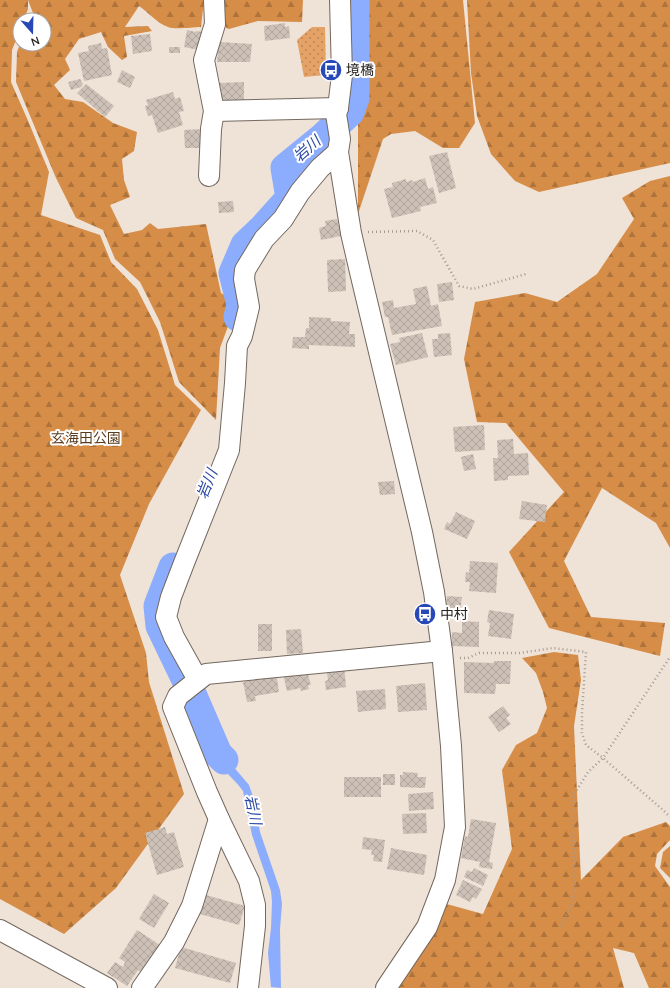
<svg xmlns="http://www.w3.org/2000/svg" width="670" height="988" viewBox="0 0 670 988" font-family="Quicksand,'Noto Sans JP',sans-serif">
  <style>
    .grass { fill: url(#grass-dots) }
    .forest { fill: url(#forest-firs) }
    .water { fill: #8cadfe }
    .lines { fill: none; stroke-linecap: round; stroke-linejoin: round }
    .river { stroke: #8cadfe; stroke-width: 29 }
    .building { fill: url(#building-cross-hatch) }
    .minor-casing { stroke: #73685f; stroke-width: 22 }
    .path { stroke: #a49a92; stroke-width: 2.5; stroke-dasharray: 1 3; stroke-linecap: butt }
    .minor { stroke: #fff; stroke-width: 20 }
    .labels { text-anchor: middle; stroke-width: 4; stroke-linejoin: round; paint-order: stroke }
    .poi-label { font-size: 14px; fill: #27221f; stroke: #fff; text-anchor: start }
    .park-label { font-size: 14px; fill: #5b3c1f; stroke: #fff }
    .water-label { font-size: 15px; font-style: italic; fill: #2b49a5; stroke: #fff }
  </style>
  <defs>
    <pattern id="grass-dots" width="8" height="8" patternUnits="userSpaceOnUse"><rect width="8" height="8" fill="#e4a266"/><path d="M2 2h.1M6 6h.1" fill="none" stroke="#b98453" stroke-width="1.8" stroke-linecap="round"/></pattern>
    <pattern id="forest-firs" width="22" height="20" patternUnits="userSpaceOnUse"><rect width="22" height="20" fill="#d68d48"/><path d="M5 1l3.5 6h-7zM16 11l3.5 6h-7z" fill="#ae733b"/></pattern>
    <pattern id="building-cross-hatch" width="8" height="8" patternUnits="userSpaceOnUse"><rect width="8" height="8" fill="#cdc1b7"/><path d="M0 0l8 8M0 8l8-8" fill="none" stroke="#b0a69d"/></pattern>
  </defs>
  <rect width="100%" height="100%" fill="#efe2d7"/>
  <!-- grass -->
  <polygon class="grass" points="312,27 325,27 326,75 304,77 297,40"/>
  <!-- forest -->
  <g class="forest">
    <polygon points="0,0 28,0 28,9 24,20 20,20 20,30 12,50 11,82 29,123 49,172 41,215 100,235 111,262 137,289 158,330 175,385 201,410 149,504 120,575 146,653 149,682 184,794 116,888 64,934 0,899"/>
    <path d="M28,0h176l-3,27c-9,0 -25,3 -33,0 -11,-4 -20,-15 -29,-21l-14,21 23,-1 4,5 -28,5 3,21 -5,3 -14,-13 -7,-15 -22,7 -14,20 5,11 -16,15 11,14 18,3 30,21 24,9 -3,19 -12,8 2,21 6,17 -20,8 14,29 18,-4 8,-7 8,6 48,-5 15,69 10,6 3,11 -14,38 -4,72 -37,-38 -19,-60 -20,-40 -25,-23 -12,-29 -27,-12 -20,-40 -40,-96 1,-30 3,-8h24v-24h-14l3,-7z"/>
    <polygon points="221,0 303,0 302,22 258,21 229,29 226,28 224,20"/>
    <polygon points="364,0 463,0 475,123 459,148 443,148 415,131 391,134 383,139 358,214 358,118"/>
    <polygon points="467,0 670,0 670,163 539,192 515,181 491,154 477,116 471,73"/>
    <polygon points="670,176 670,548 656,523 602,488 564,561 591,617 665,623 660,656 549,628 509,552 564,492 506,423 477,422 464,359 475,302 525,293 557,302 597,274 634,219 622,198 650,181"/>
    <polygon points="554,652 578,655 581,680 574,726 581,880 623,837 666,822 670,826 670,840 657,854 655,866 670,887 670,988 649,988 634,953 613,948 624,988 396,988 443,903 483,914 512,849 502,770 516,745 537,733 547,708 543,692 536,673 522,658"/>
    <polygon points="670,846 670,878 660,868 663,852"/>
  </g>
  <!-- water -->
  <path class="water" d="M208,725l13,27 28,33 6,17 5,30 20,58 2,14 -2,25 1,59 -10,-1 -3,-34 3,-25 1,-26 -1,-11 -19,-56 -9,-44c-7,-10 -16,-17 -23,-26 -8,-11 -12,-24 -16,-37z"/>
  <g class="lines">
    <!-- river -->
    <g class="river">
      <polyline points="238,317 241,305 233,273 245,245 263,228 290,198 285,168 323,137 350,112 355,98 355,0"/>
      <polyline points="173,567 158,606 160,626 186,680 218,754 224,760"/>
    </g>
  </g>
  <!-- building -->
  <g class="building">
    <polygon points="285,23 285,27 289,26 290,38 265,41 264,26"/>
    <polygon points="187,30 195,32 196,31 203,32 199,50 184,47"/>
    <polygon points="150,34 152,51 133,54 131,36"/>
    <polygon points="219,42 252,44 250,62 217,62"/>
    <polygon points="101,43 102,49 107,48 112,75 84,81 78,53 89,51 88,46"/>
    <rect x="169" y="47" width="11" height="6"/>
    <polygon points="122,70 135,77 130,88 117,82"/>
    <polygon points="80,79 83,84 81,87 71,90 68,82"/>
    <polygon points="244,82 244,102 219,103 219,83"/>
    <polygon points="86,84 114,106 105,117 77,93"/>
    <polygon points="173,92 175,99 180,97 184,111 179,112 183,125 158,133 152,115 148,116 145,106 148,105 146,100"/>
    <polygon points="202,129 204,148 185,148 184,130"/>
    <polygon points="447,152 456,188 439,193 429,156"/>
    <polygon points="425,178 428,189 433,187 437,203 420,207 421,211 392,218 384,189 393,187 392,183 406,179 406,182 412,180 413,182"/>
    <polygon points="233,201 234,212 219,213 218,202"/>
    <polygon points="337,219 341,236 321,240 319,228 326,226 325,221"/>
    <polygon points="345,259 346,291 328,292 327,260"/>
    <polygon points="452,282 454,300 439,302 437,284"/>
    <polygon points="427,286 431,306 438,304 442,326 392,335 388,317 385,317 382,302 393,300 394,308 416,304 413,289"/>
    <polygon points="309,317 331,318 331,321 350,322 349,334 355,334 355,347 309,345 309,349 292,348 293,337 305,337 306,328 309,328"/>
    <polygon points="422,333 428,357 396,365 390,344 400,342 399,338"/>
    <polygon points="450,333 452,355 434,357 432,339 438,339 438,334"/>
    <polygon points="484,425 485,450 455,452 453,427"/>
    <polygon points="513,439 514,454 528,453 529,475 508,476 508,480 494,481 493,458 498,458 497,440"/>
    <polygon points="473,454 476,469 464,471 461,457"/>
    <polygon points="394,481 395,494 380,495 378,482"/>
    <polygon points="522,501 547,505 545,522 519,519"/>
    <polygon points="456,512 475,521 467,539 444,529 447,522 450,524"/>
    <polygon points="470,561 498,563 496,593 469,591 470,582 465,582 466,572 469,573"/>
    <polygon points="447,596 462,597 460,610 446,609"/>
    <polygon points="489,610 514,614 511,639 488,636 490,623 487,622"/>
    <polygon points="462,621 479,622 479,647 452,646 452,632 462,633"/>
    <rect x="258" y="624" width="14" height="27"/>
    <polygon points="301,629 303,653 287,654 286,630"/>
    <polygon points="494,661 511,661 510,684 496,684 495,694 464,693 464,662 494,663"/>
    <polygon points="344,665 346,687 326,690 325,681 328,680 326,667"/>
    <polygon points="306,668 311,685 308,685 309,689 301,691 300,688 287,691 283,674"/>
    <polygon points="276,672 279,692 255,696 256,701 247,702 243,682 253,680 252,675"/>
    <polygon points="425,683 427,710 398,712 396,686"/>
    <polygon points="385,689 386,709 358,712 356,691"/>
    <polygon points="503,706 510,715 506,718 511,724 499,732 488,717"/>
    <polygon points="403,772 418,773 417,777 426,777 425,788 400,787 400,775 403,775"/>
    <rect x="383" y="774" width="12" height="11"/>
    <rect x="344" y="777" width="37" height="20"/>
    <polygon points="433,792 434,809 409,811 408,794"/>
    <polygon points="426,813 427,833 403,834 402,814"/>
    <polygon points="471,819 496,823 489,862 493,863 492,869 479,867 480,862 461,858 465,836 468,837"/>
    <polygon points="165,827 167,834 174,832 184,867 157,875 145,833"/>
    <polygon points="363,837 385,840 382,862 373,861 374,855 371,855 372,850 362,849"/>
    <polygon points="391,848 427,855 424,875 387,869"/>
    <polygon points="474,868 488,875 483,886 464,877 467,870 472,872"/>
    <polygon points="463,880 482,889 476,899 473,897 470,902 456,895"/>
    <polygon points="154,894 169,903 154,928 139,919"/>
    <polygon points="206,895 245,906 239,925 200,914"/>
    <polygon points="137,930 160,945 141,972 138,970 127,986 107,973 115,962 123,967 125,962 119,958"/>
    <polygon points="181,947 236,963 230,983 175,968"/>
  </g>
  <g class="lines">
    <!-- minor casing -->
    <g class="minor-casing">
      <g id="minor">
        <polyline points="340,0 342,75 338,108 336,114 340,139 338,152 351,233 360,272 422,532 434,592 442,651 451,746 455,827 445,880 427,927 386,988"/>
        <polyline points="214,111 338,108"/>
        <polyline points="209,176 211,129 214,111 204,60 215,24 214,0"/>
        <polyline points="198,680 174,637 166,617 171,597 184,563 229,450 235,383 237,346 242,336 249,307 244,279 245,270 264,239 283,219 300,192 320,168 338,152"/>
        <polyline points="0,930 107,988"/>
        <polyline points="142,988 174,942 192,906 219,819"/>
        <polyline points="248,988 255,926 255,905 249,881 219,819 207,792 173,707 178,696 206,674 442,651"/>
      </g>
    </g>
    <!-- path -->
    <g class="path">
      <polyline points="368,232 417,231 433,240 459,286 473,289 526,274"/>
      <polyline points="460,658 468,658 479,653 520,653 553,648 586,652 582,712 582,733 586,745 603,758 663,810 670,817"/>
      <polyline points="560,926 571,906 575,891 572,806 575,793 588,772 603,758 670,657"/>
    </g>
    <!-- minor -->
    <use href="#minor" class="minor"/>
  </g>
  <!-- icons -->
  <defs>
    <g id="bus-disc" transform="scale(1.15)"><circle r="9.5" fill="#2848b8" stroke="#fff"/><path d="M-5-6H5V4H4V6H2V4H-2V6H-4V4H-5ZM-3.5-4V0h7V-4ZM-3.5 1.2v1.5H-2V1.2ZM2 1.2v1.5H3.5V1.2Z" fill="#fff"/></g>
  </defs>
  <g fill-rule="evenodd">
    <use href="#bus-disc" x="331" y="70"/>
    <use href="#bus-disc" x="425" y="614"/>
  </g>
  <g class="labels">
    <!-- poi labels -->
    <g class="poi-label">
      <text x="346" y="75">境橋</text>
      <text x="440" y="619">中村</text>
    </g>
    <!-- park labels -->
    <g class="park-label">
      <text x="86" y="443">玄海田公園</text>
    </g>
    <!-- water labels -->
    <g class="water-label">
      <text transform="translate(307 149) rotate(-41)" y="5">岩川</text>
      <text transform="translate(207 484) rotate(-68)" y="5">岩川</text>
      <text transform="translate(253 810) rotate(78)" y="5">岩川</text>
    </g>
  </g>
  <!-- north arrow -->
  <g transform="translate(32 32) rotate(160)"><circle r="19" fill="#ffffff" stroke="#a9a7a5"/>
  <path d="M0-3L7 15L0 10L-7 15Z" fill="#2848b8"/>
  <text y="-6" font-size="11" font-weight="bold" text-anchor="middle" fill="#27221f">N</text>
  </g>
</svg>
